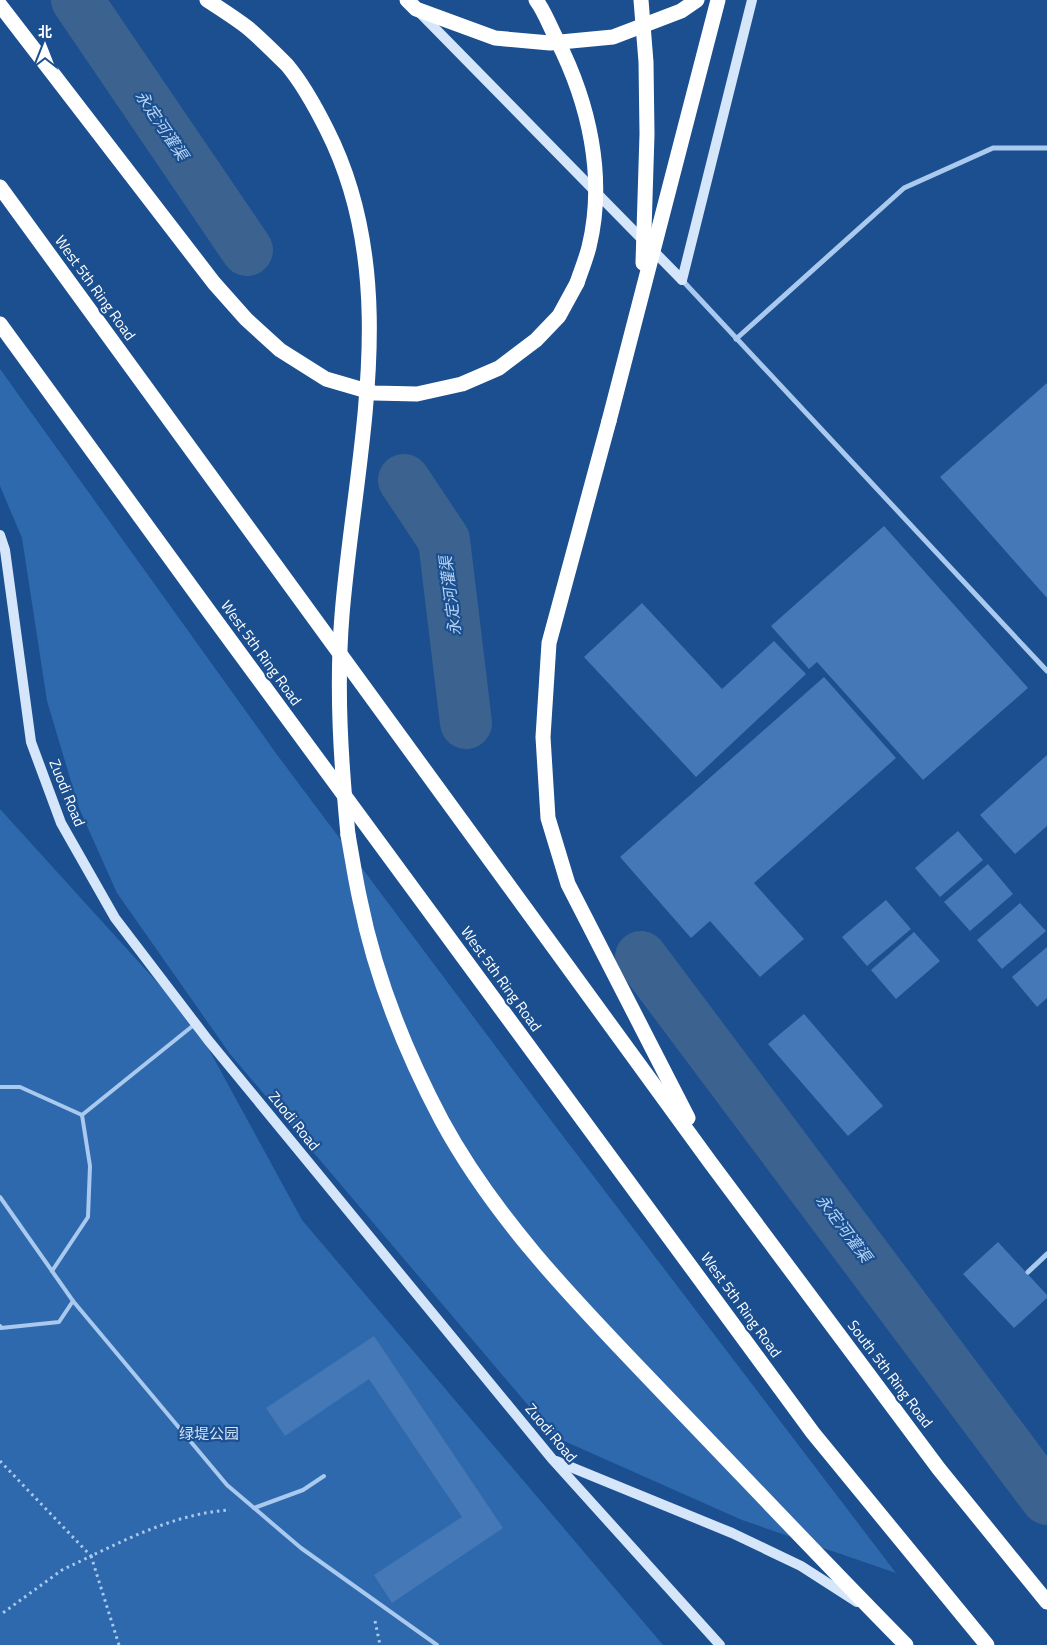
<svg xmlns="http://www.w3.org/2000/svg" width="1047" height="1645" viewBox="0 0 1047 1645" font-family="'Titillium Web','Noto Sans SC',sans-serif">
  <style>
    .green { fill: #2e69ad }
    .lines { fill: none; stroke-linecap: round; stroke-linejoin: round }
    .river { stroke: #3c6290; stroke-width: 52 }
    .building { fill: #4478b7 }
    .path { stroke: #a9c9ee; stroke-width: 3; stroke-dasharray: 2.5 4; stroke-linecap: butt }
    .lane { stroke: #a9c9ee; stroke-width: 4 }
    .street { stroke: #a9c9ee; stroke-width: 5 }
    .secondary { stroke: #d6e6fa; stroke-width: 10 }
    .highway { stroke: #fff; stroke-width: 15 }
    .highway-bridge { stroke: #fff; stroke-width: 15 }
    .labels { text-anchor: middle; stroke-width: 4.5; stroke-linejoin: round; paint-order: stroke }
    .street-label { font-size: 15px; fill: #fff; stroke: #1b4f8f }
    .park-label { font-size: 15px; fill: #cfe3fa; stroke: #1b4f8f }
    .water-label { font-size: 16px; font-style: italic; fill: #b5d3f5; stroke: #1b4f8f }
  </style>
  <rect width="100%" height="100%" fill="#1b4f8f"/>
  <!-- green -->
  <g class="green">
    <polygon points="0,369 278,756 553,1123 896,1573 742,1520 555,1437 230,1054 117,893 79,808 47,701 22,538 0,486"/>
    <polygon points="0,809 195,1024 302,1220 663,1645 0,1645"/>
  </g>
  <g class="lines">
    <!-- river -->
    <g class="river">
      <polyline points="77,0 247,250"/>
      <polyline points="404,480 444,540 466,723"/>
      <polyline points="641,957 1047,1499"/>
    </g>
  </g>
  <!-- building -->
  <g class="building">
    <polygon points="1047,383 1047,598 940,477"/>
    <polygon points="884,526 1028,688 923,780 817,662 809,669 771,626"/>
    <polygon points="642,603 722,689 774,641 806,674 696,777 584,657"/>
    <polygon points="824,677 896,758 754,883 804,939 760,977 710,921 691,938 620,857"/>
    <polygon points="1047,755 1047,826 1015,854 980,815"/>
    <polygon points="958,831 983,860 940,897 915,868"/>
    <polygon points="988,864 1013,894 970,931 944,902"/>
    <polygon points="886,900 911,929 867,966 842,937"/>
    <polygon points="1020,903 1046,931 1002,969 977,940"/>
    <polygon points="914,932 940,961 896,999 871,970"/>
    <polygon points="1047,947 1047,998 1037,1007 1012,977"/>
    <polygon points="804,1014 883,1106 848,1136 768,1044"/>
    <polygon points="998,1242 1047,1295 1047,1298 1014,1328 963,1274"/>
    <polygon points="374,1336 503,1528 392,1603 374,1575 462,1517 369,1379 285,1436 266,1408"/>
  </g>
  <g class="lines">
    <!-- path -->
    <g class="path">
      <polyline points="0,1461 91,1556 62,1570 0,1615"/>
      <polyline points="375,1621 380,1645"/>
      <path d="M119,1645l-28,-89c44,-21 90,-43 139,-46"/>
    </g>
    <!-- lane -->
    <g class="lane">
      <polyline points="0,1087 20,1087 82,1115"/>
      <polyline points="82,1115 195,1024"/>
      <polyline points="0,1197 52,1271"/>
      <polyline points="73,1301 227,1485 301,1548 437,1645"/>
      <polyline points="0,1326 1,1328 59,1322 73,1301 52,1271 88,1217 90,1166 82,1115"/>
      <polyline points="254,1508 303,1490 324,1476"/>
    </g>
    <!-- street -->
    <g class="street">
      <polyline points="682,280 1047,671"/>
      <polyline points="736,339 904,188 993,148 1047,148"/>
      <polyline points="1028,1272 1047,1254"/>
    </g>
    <!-- secondary -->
    <g class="secondary">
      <polyline points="420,13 682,280"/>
      <polyline points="682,280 752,0"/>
      <polyline points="0,535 5,550 31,742 61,823 115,918 208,1040 553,1460 720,1645"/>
      <polyline points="556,1461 732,1533 801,1566 857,1602"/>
    </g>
    <!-- highway -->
    <g class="highway">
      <polyline points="407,0 416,9 495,38 550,43 613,37 681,11 697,0"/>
      <polyline points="0,5 214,283 246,319 280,350 326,379 374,393 417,394 462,384 499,368 536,340 559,316 577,283"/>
      <polyline points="0,187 710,1162 939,1469 1047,1602"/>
      <polyline points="0,324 208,610 813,1433 987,1645"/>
      <polyline points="609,421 549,643 543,737 548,818 568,884 688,1118"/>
      <path d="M348,835c4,21 7,43 12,65 15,75 46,153 82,221 57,105 144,191 226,277 79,82 157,165 238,247"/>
    </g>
    <!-- highway-bridge -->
    <g class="highway-bridge">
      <path d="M207,0c14,9 28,18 41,28 13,11 27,25 39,37 16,19 29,43 40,65 77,152 28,325 15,485 -6,74 -1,147 6,220"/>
      <path d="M536,0c9,12 14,27 21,40 32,63 49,137 32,207 -3,12 -8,24 -12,36"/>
      <polyline points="641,0 646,62 647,134 643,263"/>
      <polyline points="609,421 718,0"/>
    </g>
  </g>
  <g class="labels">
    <!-- street labels -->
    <g class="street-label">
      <text transform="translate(95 288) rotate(54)" y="5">West 5th Ring Road</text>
      <text transform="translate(261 653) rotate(54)" y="5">West 5th Ring Road</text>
      <text transform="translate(67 793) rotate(68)" y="5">Zuodi Road</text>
      <text transform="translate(501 979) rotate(54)" y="5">West 5th Ring Road</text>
      <text transform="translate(294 1121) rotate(51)" y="5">Zuodi Road</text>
      <text transform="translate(741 1305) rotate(54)" y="5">West 5th Ring Road</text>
      <text transform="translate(890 1374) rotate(53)" y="5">South 5th Ring Road</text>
      <text transform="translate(551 1433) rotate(50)" y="5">Zuodi Road</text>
    </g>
    <!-- park labels -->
    <g class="park-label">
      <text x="209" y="1439">绿堤公园</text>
    </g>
    <!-- water labels -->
    <g class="water-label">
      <text transform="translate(162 125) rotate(56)" y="6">永定河灌渠</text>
      <text transform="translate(450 596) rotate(-97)" y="6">永定河灌渠</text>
      <text transform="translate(844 1228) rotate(53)" y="6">永定河灌渠</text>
    </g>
  </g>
  <!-- north arrow -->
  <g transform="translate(45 45)" stroke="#1b4f8f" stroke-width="4" paint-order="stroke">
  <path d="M0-4L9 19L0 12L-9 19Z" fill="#ffffff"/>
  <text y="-8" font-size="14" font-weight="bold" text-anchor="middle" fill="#ffffff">北</text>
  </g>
</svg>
